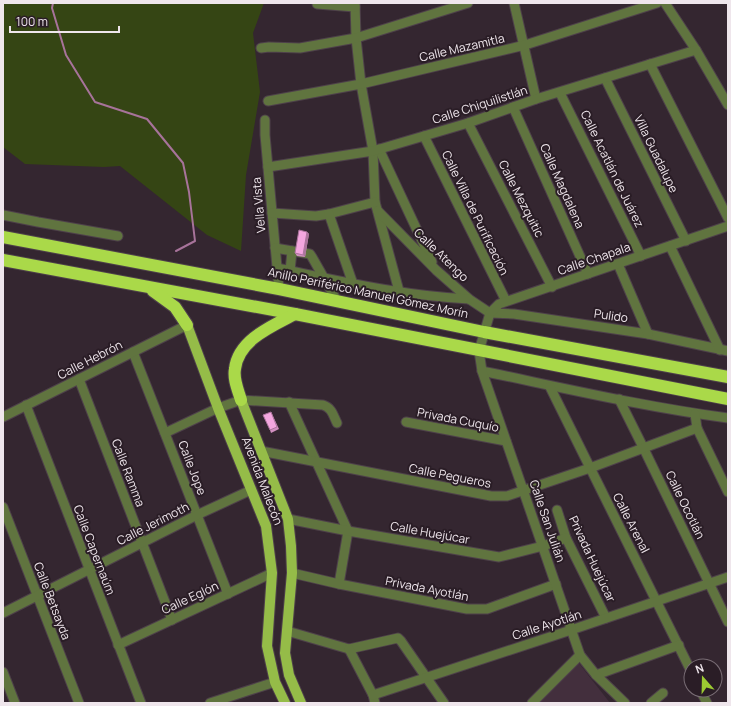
<svg xmlns="http://www.w3.org/2000/svg" width="731" height="706" viewBox="0 0 731 706" font-family="Manrope,sans-serif">
  <style>
    .built { fill: #432f3d }
    .green { fill: #354514 }
    .lines { fill: none; stroke-linecap: round; stroke-linejoin: round }
    .stream { stroke: #a7739a; stroke-width: 2 }
    .minor-casing { stroke: #4e414a; stroke-width: 11 }
    .major-casing { stroke: #4e414a; stroke-width: 12 }
    .highway-casing { stroke: #4e414a; stroke-width: 14 }
    .minor { stroke: #60743f; stroke-width: 9 }
    .major { stroke: #95bc48; stroke-width: 10 }
    .highway { stroke: #aad949; stroke-width: 12 }
    .wall { fill: #d28fc0 }
    .shaded-wall { fill: #ab749c }
    .building { fill: #f4a6df; stroke: #ab749c }
    .labels { text-anchor: middle; stroke-width: 4; stroke-linejoin: round; paint-order: stroke }
    .street-label { font-size: 12px; fill: #efe6ec; stroke: #2a1d26 }
  </style>
  <rect width="100%" height="100%" fill="#342630"/>
  <!-- built -->
  <polygon class="built" points="578,662 610,703 542,703 540,700"/>
  <!-- green -->
  <polygon class="green" points="3,3 264,3 253,33 260,92 246,175 241,251 207,235 120,166 104,167 25,164 3,147"/>
  <g class="lines">
    <!-- stream -->
    <polyline class="stream" points="53,3 52,8 66,55 95,102 147,119 183,163 189,192 195,241 176,251"/>
    <!-- minor casing -->
    <g class="minor-casing">
      <g id="minor">
        <polyline points="355,3 356,38 361,84 373,151 375,202 399,291"/>
        <polyline points="514,3 536,99"/>
        <polyline points="665,3 696,50 728,105"/>
        <polyline points="317,4 355,7"/>
        <polyline points="261,48 269,47 300,48 356,38 468,3"/>
        <polyline points="650,64 728,218"/>
        <polyline points="605,78 686,241"/>
        <polyline points="560,93 641,256"/>
        <polyline points="268,101 361,84 525,45 657,3"/>
        <polyline points="513,107 588,274"/>
        <polyline points="265,120 265,135 279,289"/>
        <polyline points="468,123 552,287"/>
        <polyline points="424,136 506,301"/>
        <polyline points="379,149 432,262"/>
        <polyline points="268,167 373,151 468,123 536,99 696,50"/>
        <polyline points="378,211 436,270 469,299 490,313 514,314 648,334 728,351"/>
        <polyline points="272,213 316,216 329,214 375,202"/>
        <polyline points="329,214 353,284"/>
        <polyline points="3,215 38,222 118,236"/>
        <polyline points="670,246 720,350"/>
        <polyline points="275,248 310,254 312,257 337,301"/>
        <polyline points="618,264 648,334"/>
        <path d="M277,268c63,13 127,28 192,31"/>
        <polyline points="290,271 292,251"/>
        <polyline points="133,352 228,594"/>
        <path d="M482,371c82,17 163,36 246,47"/>
        <polyline points="79,379 172,620"/>
        <polyline points="550,387 691,671"/>
        <polyline points="619,399 643,447 728,622"/>
        <polyline points="289,402 348,531 339,584"/>
        <polyline points="26,405 141,703"/>
        <polyline points="695,414 697,428 728,492"/>
        <polyline points="3,417 187,325"/>
        <polyline points="406,422 506,441"/>
        <path d="M165,433l53,-25 23,-8 82,5c9,3 10,10 14,18"/>
        <polyline points="261,451 491,496 507,496 590,468 697,428"/>
        <polyline points="3,507 79,703"/>
        <polyline points="557,510 566,538 606,618"/>
        <polyline points="288,519 348,531 499,557 543,546 566,538"/>
        <polyline points="292,573 339,584 467,609 487,609 556,584"/>
        <polyline points="3,613 197,515 251,490"/>
        <polyline points="287,631 349,649 398,638 401,641 444,703"/>
        <polyline points="118,645 272,573"/>
        <polyline points="349,649 373,695 375,703"/>
        <polyline points="3,672 15,703"/>
        <polyline points="596,675 679,645"/>
        <polyline points="700,690 707,703"/>
        <polyline points="373,695 571,630 728,577"/>
        <polyline points="210,703 275,682"/>
        <polyline points="532,703 580,655"/>
        <polyline points="625,703 596,675 580,655 482,371 479,351 490,313 499,304 728,226"/>
        <polyline points="651,703 663,693"/>
      </g>
    </g>
    <!-- major casing -->
    <g class="major-casing">
      <g id="major">
        <polyline points="187,325 218,408 266,526 272,573 267,646 275,682 285,703"/>
        <polyline points="241,400 288,519 291,546 292,573 285,653 289,675 301,703"/>
      </g>
    </g>
    <!-- highway casing -->
    <g class="highway-casing">
      <g id="highway">
        <polyline points="3,237 279,289 484,332 728,377"/>
        <polyline points="3,260 295,314 728,399"/>
        <polyline points="153,291 175,307 187,325"/>
        <path d="M241,400c-3,-10 -8,-21 -6,-31 3,-29 37,-43 60,-55"/>
      </g>
    </g>
    <!-- minor -->
    <use href="#minor" class="minor"/>
    <!-- major -->
    <use href="#major" class="major"/>
    <!-- highway -->
    <use href="#highway" class="highway"/>
  </g>
  <!-- wall -->
  <g class="wall">
    <polygon points="307,232 309,234 305,257 297,256 295,253"/>
    <polygon points="271,412 279,429 271,433 270,430"/>
  </g>
  <!-- shaded-wall -->
  <polygon class="shaded-wall" points="307,232 309,234 305,257 303,255"/>
  <!-- building -->
  <g class="building">
    <polygon points="299,230 307,232 303,255 295,253"/>
    <polygon points="271,412 277,427 270,430 263,415"/>
  </g>
  <g class="labels">
    <!-- street labels -->
    <g class="street-label">
      <text transform="translate(462 48) rotate(-13)" y="4">Calle Mazamitla</text>
      <text transform="translate(480 105) rotate(-18)" y="4">Calle Chiquilistlán</text>
      <text transform="translate(656 154) rotate(64)" y="4">Villa Guadalupe</text>
      <text transform="translate(612 169) rotate(64)" y="4">Calle Acatlán de Juárez</text>
      <text transform="translate(562 186) rotate(66)" y="4">Calle Magdalena</text>
      <text transform="translate(521 199) rotate(63)" y="4">Calle Mezquitic</text>
      <text transform="translate(259 205) rotate(-95)" y="4">Vella Vista</text>
      <text transform="translate(475 213) rotate(64)" y="4">Calle Villa de Purificación</text>
      <text transform="translate(441 255) rotate(44)" y="4">Calle Atengo</text>
      <text transform="translate(594 259) rotate(-19)" y="4">Calle Chapala</text>
      <text transform="translate(368 293) rotate(12)" y="4">Anillo Periférico Manuel Gómez Morín</text>
      <text transform="translate(611 316) rotate(8)" y="4">Pulido</text>
      <text transform="translate(90 360) rotate(-27)" y="4">Calle Hebrón</text>
      <text transform="translate(458 420) rotate(11)" y="4">Privada Cuquío</text>
      <text transform="translate(192 468) rotate(69)" y="4">Calle Jope</text>
      <text transform="translate(128 473) rotate(69)" y="4">Calle Ramma</text>
      <text transform="translate(450 476) rotate(11)" y="4">Calle Pegueros</text>
      <text transform="translate(262 481) rotate(69)" y="4">Avenida Malecón</text>
      <text transform="translate(685 505) rotate(64)" y="4">Calle Ocotlán</text>
      <text transform="translate(547 521) rotate(71)" y="4">Calle San Julián</text>
      <text transform="translate(631 523) rotate(63)" y="4">Calle Arenal</text>
      <text transform="translate(153 524) rotate(-27)" y="4">Calle Jerimoth</text>
      <text transform="translate(430 533) rotate(10)" y="4">Calle Huejúcar</text>
      <text transform="translate(94 550) rotate(69)" y="4">Calle Capernaúm</text>
      <text transform="translate(592 559) rotate(65)" y="4">Privada Huejúcar</text>
      <text transform="translate(427 589) rotate(11)" y="4">Privada Ayotlán</text>
      <text transform="translate(190 598) rotate(-25)" y="4">Calle Eglón</text>
      <text transform="translate(52 601) rotate(69)" y="4">Calle Betsayda</text>
      <text transform="translate(547 625) rotate(-18)" y="4">Calle Ayotlán</text>
    </g>
  </g>
  <!-- border -->
  <rect width="731" height="706" fill="none" stroke="#efe6ec" stroke-width="8"/>
  <!-- north arrow -->
  <g transform="translate(703 678) rotate(340)"><circle r="19" fill="#2a1d26" stroke="#796d75"/>
  <path d="M0-3L7 15L0 10L-7 15Z" fill="#9ccb32"/>
  <text y="-6" font-size="11" font-weight="bold" text-anchor="middle" fill="#efe6ec">N</text>
  </g>
  <!-- scale -->
  <path d="M10 26v6h109v-6" fill="none" stroke="#efe6ec" stroke-width="2"/>
  <text x="16" y="26" font-size="12" fill="#efe6ec" stroke="#2a1d26" stroke-width="3" paint-order="stroke">100 m</text>
</svg>
